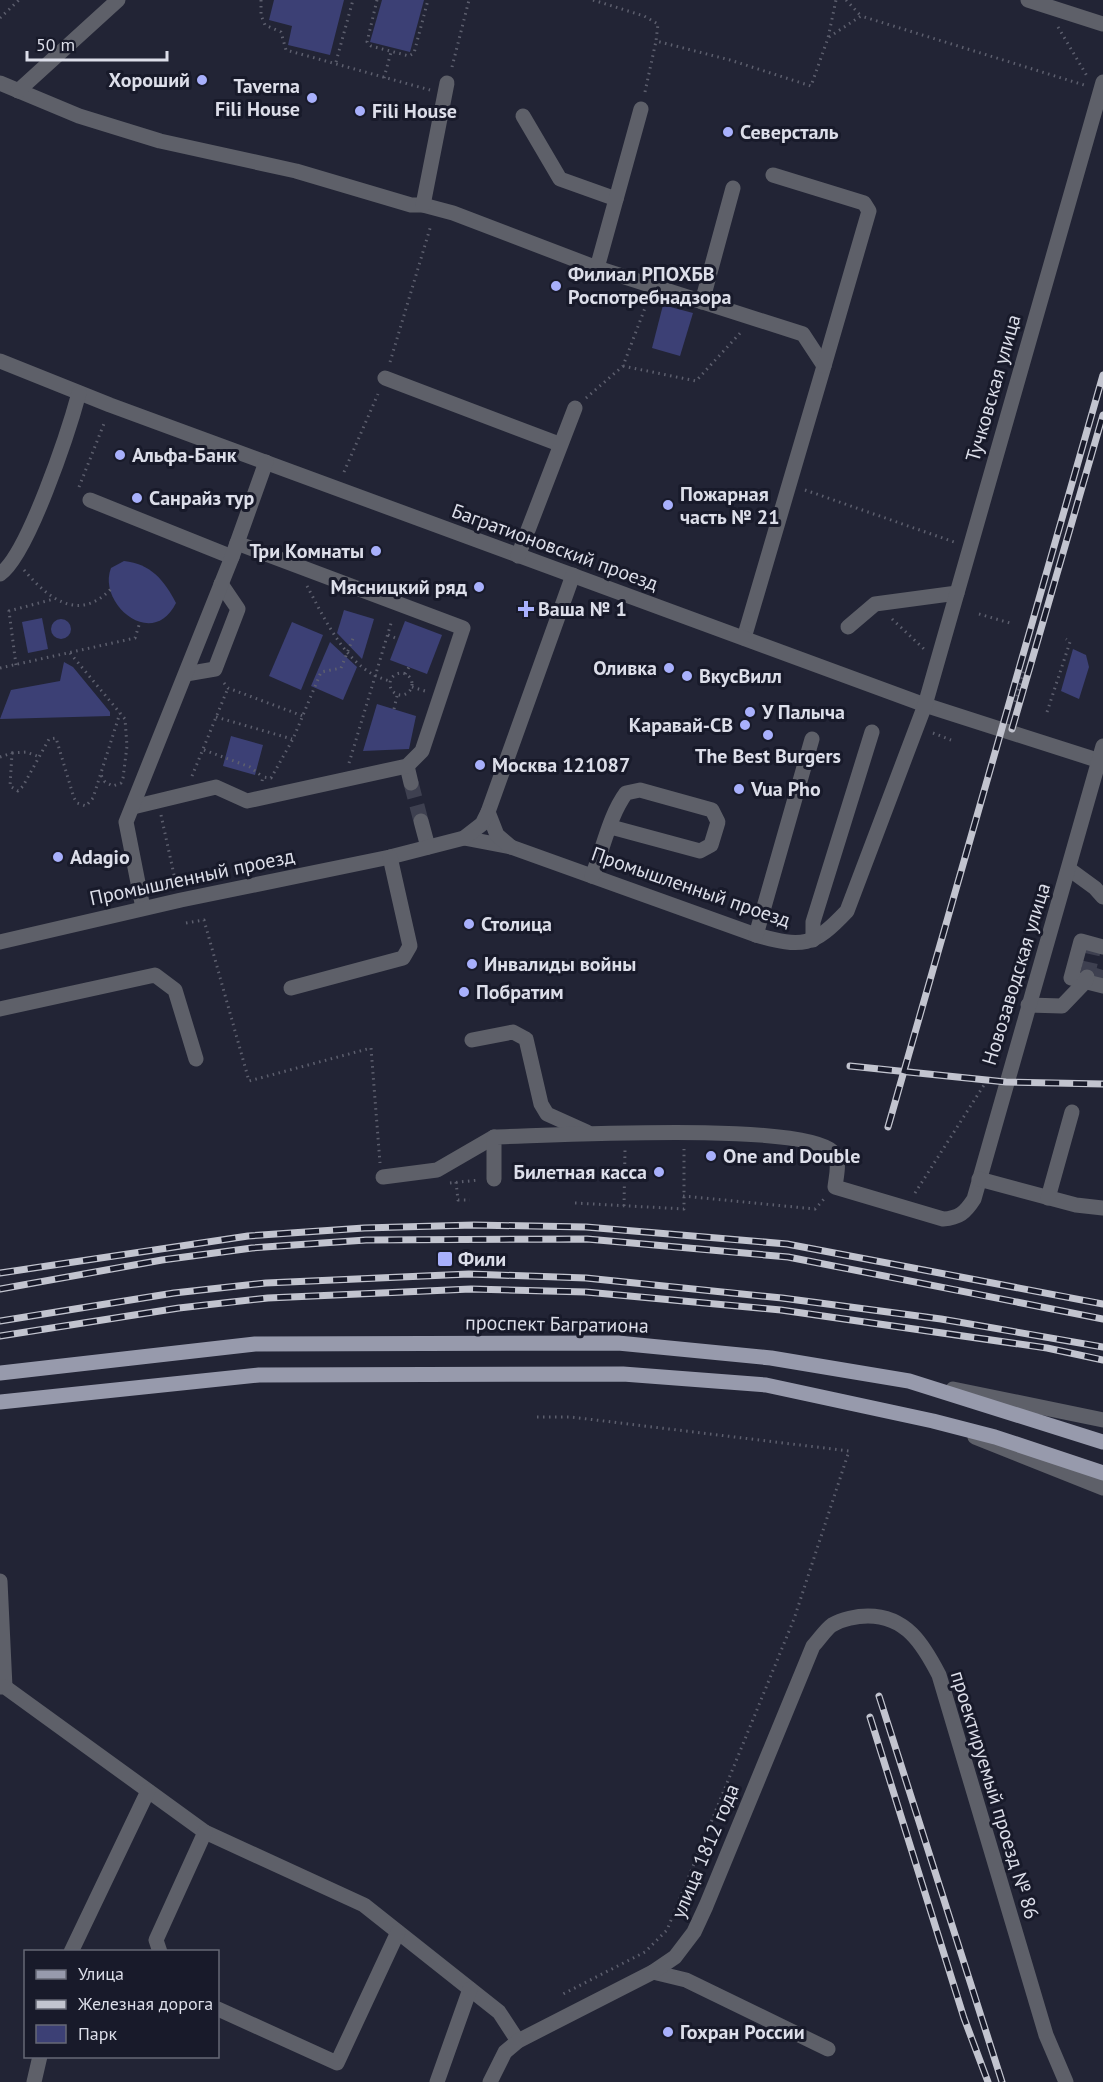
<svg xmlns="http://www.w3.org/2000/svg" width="1103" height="2082" viewBox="0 0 1103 2082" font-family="'PT Sans',sans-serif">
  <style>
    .green { fill: #3c4075 }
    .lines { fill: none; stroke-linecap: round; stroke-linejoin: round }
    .minor-tunnel { stroke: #3e4050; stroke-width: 15; stroke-dasharray: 15 8; stroke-linecap: butt }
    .path { stroke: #5d5f6e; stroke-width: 3; stroke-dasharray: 1.5 4.5; stroke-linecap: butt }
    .minor { stroke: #5e6069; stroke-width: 15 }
    .major { stroke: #979aac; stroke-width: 15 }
    .rail-casing { stroke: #c2c4cf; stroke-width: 7 }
    .rail { stroke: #181a2a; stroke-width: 4.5; stroke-dasharray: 14; stroke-linecap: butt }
    .poi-dot { fill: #a8b0fc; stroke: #181a2a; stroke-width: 2 }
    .labels { text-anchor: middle; stroke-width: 6; stroke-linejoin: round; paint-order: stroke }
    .poi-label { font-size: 20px; font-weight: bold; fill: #dcdee9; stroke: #181a2a; text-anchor: start }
    .street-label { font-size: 20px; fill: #dcdee9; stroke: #181a2a }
  </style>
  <rect width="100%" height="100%" fill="#222435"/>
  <!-- green -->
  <g class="green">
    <polygon points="274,0 344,0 330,55 288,45 292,26 269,20"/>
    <polygon points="382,0 424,0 410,52 370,42"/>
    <polygon points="663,305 693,313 680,356 652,348"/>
    <path d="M124,561c27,3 40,19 52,42 -24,48 -79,0 -65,-35z"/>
    <polygon points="344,610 374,619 362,659 337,633"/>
    <polygon points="42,618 48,649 28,653 22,622"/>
    <circle cx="61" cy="629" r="10"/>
    <polygon points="405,621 442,635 427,674 390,660"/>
    <polygon points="292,622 323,635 301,690 269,676"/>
    <polygon points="330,642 357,667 343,700 311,686"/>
    <polygon points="1073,649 1086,655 1089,667 1079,699 1061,691"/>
    <polygon points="64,662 73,667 110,712 110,716 0,719 11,690 60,681"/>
    <polygon points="377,704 416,716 409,749 363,751"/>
    <polygon points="231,736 263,745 255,775 223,766"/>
  </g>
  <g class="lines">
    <!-- minor-tunnel -->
    <g class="minor-tunnel">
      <polyline points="411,783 421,821"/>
      <polyline points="1087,977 1093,951"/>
      <polyline points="1100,980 1103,970"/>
    </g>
    <!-- path -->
    <g class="path">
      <polyline points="261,0 261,15 265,25 281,32 286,50 430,90"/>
      <polyline points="377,0 367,42 371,46 409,56 414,53 428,0"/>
      <polyline points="593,0 644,16 658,24 656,41 730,60 811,86 828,38 836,0"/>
      <polyline points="846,0 861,16"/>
      <polyline points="0,18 19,0"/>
      <polyline points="1058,27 1087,76"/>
      <polyline points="829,37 861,16 1084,85"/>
      <polyline points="336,62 353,0"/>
      <polyline points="452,67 469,0"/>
      <polyline points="384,78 391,52"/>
      <polyline points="645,92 656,41"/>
      <polyline points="390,362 431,225"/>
      <polyline points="623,366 696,381 742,331"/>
      <polyline points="586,398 623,366 648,300"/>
      <polyline points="344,472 378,394"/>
      <polyline points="79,487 105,421"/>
      <polyline points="805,490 954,542"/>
      <path d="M24,570c24,28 54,53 87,19"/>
      <path d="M307,586c19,35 41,85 83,95"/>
      <polyline points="979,614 1010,623"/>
      <polyline points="892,619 924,649"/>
      <polyline points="388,635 398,639"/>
      <polyline points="70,653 125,719 127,746 123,778 121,783 113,786 105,782 101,775"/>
      <polyline points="16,665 9,611 54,599"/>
      <polyline points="0,668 135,638 140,622"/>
      <circle cx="401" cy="684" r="11"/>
      <polyline points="405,674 409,667"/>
      <polyline points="224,683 228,688 303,716"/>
      <polyline points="412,687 425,691"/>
      <polyline points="1015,702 1024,671"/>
      <polyline points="394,709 397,696"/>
      <polyline points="1047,712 1070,642 1066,639"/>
      <polyline points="216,717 292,739"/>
      <polyline points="933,733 951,740"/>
      <polyline points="204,750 250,767 263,777"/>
      <polyline points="12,753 26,752 40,757"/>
      <polyline points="0,757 12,753 10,786 18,791 23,786 49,739 56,738 74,798 77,803 86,806 93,798 120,713"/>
      <polyline points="349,763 392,620"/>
      <polyline points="192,776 228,688"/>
      <polyline points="262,781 263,777 271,778 293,739 321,672 341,668 354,636"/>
      <polyline points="161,815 176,884"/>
      <polyline points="186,923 204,920 249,1081 371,1048 380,1163"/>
      <polyline points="456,1182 458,1200 470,1200"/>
      <polyline points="450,1183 479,1180"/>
      <polyline points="915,1193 984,1085"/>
      <polyline points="683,1196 815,1209 824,1199"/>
      <polyline points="575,1203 684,1209 684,1149"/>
      <polyline points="624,1206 625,1150"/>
      <polyline points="537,1417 571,1417 849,1451 794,1619 667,1930 645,1952 563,1994"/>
    </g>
    <!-- minor -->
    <g class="minor">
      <polyline points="1028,0 1103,24"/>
      <polyline points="0,83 79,116 160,141 296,171 411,205 423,205 453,213 597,268 803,334 824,366 744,638"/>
      <polyline points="18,91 118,0"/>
      <polyline points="523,116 560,179 616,199"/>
      <polyline points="773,175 864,203 869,211 824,366"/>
      <polyline points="423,205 447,83"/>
      <polyline points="597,268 641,109"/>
      <polyline points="702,302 733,188"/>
      <polyline points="0,361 110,405 925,705 1103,762"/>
      <polyline points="385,378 559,444"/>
      <polyline points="90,500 232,557"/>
      <polyline points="518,556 575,408"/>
      <path d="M0,574c28,-19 69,-144 79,-181"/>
      <polyline points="848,627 875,604 957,593"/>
      <polyline points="186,674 215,669 238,609 221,584"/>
      <polyline points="407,766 411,783"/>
      <polyline points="133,807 216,787 247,801 407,766 422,751 463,628 237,543"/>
      <polyline points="421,821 428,847"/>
      <path d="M464,838l47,9 245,88c47,13 57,12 91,-24l78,-206 178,-623"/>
      <polyline points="511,847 497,835 488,812 573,575"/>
      <polyline points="1069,869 1095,888 1103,897"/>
      <path d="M592,876c11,-26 17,-60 34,-83l14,-3 72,20 6,12 -7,23 -11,6 -89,-24"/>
      <polyline points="143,908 126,822 232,557 266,462"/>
      <polyline points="756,935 812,739"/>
      <polyline points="813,940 813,922 872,732"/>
      <polyline points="0,942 181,900 390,857 464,838 482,824 488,812"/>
      <polyline points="1103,947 1081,941 1071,978 1103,986"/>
      <polyline points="291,988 403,958 410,946 390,857"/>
      <polyline points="1028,1005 1062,1006 1085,982 1087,977"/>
      <polyline points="0,1009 155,975 175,990 196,1059"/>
      <polyline points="472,1040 513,1032 526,1039 541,1104 547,1114 587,1132"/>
      <polyline points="383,1177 437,1170 494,1137"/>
      <path d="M494,1179v-42c53,-1 309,-16 339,15 8,8 3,25 2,35l108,32c16,-1 22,-6 31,-20l129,-453"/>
      <polyline points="979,1179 1076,1205 1103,1208"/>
      <polyline points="1048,1198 1072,1112"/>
      <polyline points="953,1389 1103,1420"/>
      <polyline points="975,1437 1103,1488"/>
      <polyline points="0,1581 5,1687"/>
      <polyline points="0,1687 5,1687 205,1832 364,1905 499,2012 518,2041"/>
      <polyline points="71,1952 148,1791"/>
      <polyline points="160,1952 156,1940 205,1832"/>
      <polyline points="653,1972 686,1980 828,2049"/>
      <polyline points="218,2009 337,2063 398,1932"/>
      <polyline points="34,2082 40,2056"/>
      <polyline points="437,2082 470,1989"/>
      <path d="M490,2082l15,-30 13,-11 135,-69 22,-15 19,-25 12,-26 107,-260c6,-6 12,-16 19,-21 10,-6 25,-9 36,-9 38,0 55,28 71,59l107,360 20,47"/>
    </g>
    <!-- major -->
    <g class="major">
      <polyline points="0,1373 255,1344 618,1343 771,1358 909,1381 1103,1442"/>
      <polyline points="0,1402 259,1375 623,1374 766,1385 933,1421 995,1437 1103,1473"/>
    </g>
    <!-- rail casing -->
    <g class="rail-casing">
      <g id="rail">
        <polyline points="1012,729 1103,415"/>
        <polyline points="850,1066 1006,1082 1103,1084"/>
        <polyline points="888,1127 1103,375"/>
        <polyline points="0,1273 248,1236 364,1228 474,1225 586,1227 787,1244 1103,1304"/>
        <polyline points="0,1289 162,1260 252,1248 366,1240 587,1239 788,1257 1103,1319"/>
        <polyline points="0,1321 174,1293 266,1283 469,1274 586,1278 782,1298 941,1319 1103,1347"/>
        <polyline points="0,1336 179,1308 268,1298 471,1289 586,1292 781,1310 1047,1348 1103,1360"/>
        <polyline points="879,1696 1002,2082"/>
        <polyline points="870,1717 964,2018 988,2082"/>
      </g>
    </g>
    <!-- rail -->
    <use href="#rail" class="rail"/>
  </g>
  <!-- markers -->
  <g class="poi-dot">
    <circle cx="202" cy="80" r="6"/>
    <circle cx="312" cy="98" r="6"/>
    <circle cx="360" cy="111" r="6"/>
    <circle cx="728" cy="132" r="6"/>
    <circle cx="556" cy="286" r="6"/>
    <circle cx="120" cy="455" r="6"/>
    <circle cx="137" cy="498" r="6"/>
    <circle cx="668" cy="505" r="6"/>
    <circle cx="376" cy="551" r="6"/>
    <circle cx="479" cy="587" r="6"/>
    <path d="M523 600h6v6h6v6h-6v6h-6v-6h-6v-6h6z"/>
    <circle cx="669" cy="668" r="6"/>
    <circle cx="687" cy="676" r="6"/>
    <circle cx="750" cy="712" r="6"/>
    <circle cx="745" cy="725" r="6"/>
    <circle cx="768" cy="735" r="6"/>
    <circle cx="480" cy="765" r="6"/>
    <circle cx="739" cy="789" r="6"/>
    <circle cx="58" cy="857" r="6"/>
    <circle cx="469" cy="924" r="6"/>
    <circle cx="472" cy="964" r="6"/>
    <circle cx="464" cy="992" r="6"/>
    <circle cx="711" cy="1156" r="6"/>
    <circle cx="659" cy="1172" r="6"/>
    <rect x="437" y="1251" width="16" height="16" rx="3"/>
    <circle cx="668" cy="2032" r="6"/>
  </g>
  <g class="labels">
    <!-- poi labels -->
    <g class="poi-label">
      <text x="190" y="87" text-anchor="end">Хороший</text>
      <text x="300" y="93" text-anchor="end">Taverna<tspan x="300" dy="23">Fili House</tspan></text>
      <text x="372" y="118">Fili House</text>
      <text x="740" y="139">Северсталь</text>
      <text x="568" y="281">Филиал РПОХБВ<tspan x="568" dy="23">Роспотребнадзора</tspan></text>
      <text x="132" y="462">Альфа-Банк</text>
      <text x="680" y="501">Пожарная<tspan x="680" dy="23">часть № 21</tspan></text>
      <text x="149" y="505">Санрайз тур</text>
      <text x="364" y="558" text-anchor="end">Три Комнаты</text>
      <text x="467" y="594" text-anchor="end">Мясницкий ряд</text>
      <text x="538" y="616">Ваша № 1</text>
      <text x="657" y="675" text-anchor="end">Оливка</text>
      <text x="699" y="683">ВкусВилл</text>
      <text x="762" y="719">У Палыча</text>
      <text x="733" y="732" text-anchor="end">Каравай-СВ</text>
      <text x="768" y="763" text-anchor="middle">The Best Burgers</text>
      <text x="492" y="772">Москва 121087</text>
      <text x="751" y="796">Vua Pho</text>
      <text x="70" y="864">Adagio</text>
      <text x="481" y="931">Столица</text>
      <text x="484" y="971">Инвалиды войны</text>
      <text x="476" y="999">Побратим</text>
      <text x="723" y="1163">One and Double</text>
      <text x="647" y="1179" text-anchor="end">Билетная касса</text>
      <text x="458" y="1266">Фили</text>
      <text x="680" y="2039">Гохран России</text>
    </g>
    <!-- street labels -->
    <g class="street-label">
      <text transform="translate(993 388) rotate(-74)" y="7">Тучковская улица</text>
      <text transform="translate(555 547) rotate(20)" y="7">Багратионовский проезд</text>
      <text transform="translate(192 877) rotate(-12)" y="7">Промышленный проезд</text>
      <text transform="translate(691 887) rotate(19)" y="7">Промышленный проезд</text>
      <text transform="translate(1016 974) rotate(-73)" y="7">Новозаводская улица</text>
      <text transform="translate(557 1324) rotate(1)" y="7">проспект Багратиона</text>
      <text transform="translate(995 1795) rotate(73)" y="7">проектируемый проезд № 86</text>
      <text transform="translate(705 1851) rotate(-67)" y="7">улица 1812 года</text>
    </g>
  </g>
  <!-- legend -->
  <rect x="24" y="1950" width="195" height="108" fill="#181a2a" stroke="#666876" stroke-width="1.5"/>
  <rect x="36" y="1970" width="30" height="9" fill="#979aac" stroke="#666876" stroke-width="1.5"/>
  <text x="78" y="1980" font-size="18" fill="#dcdee9">Улица</text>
  <rect x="36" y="2000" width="30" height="9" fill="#c2c4cf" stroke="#666876" stroke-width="1.5"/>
  <text x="78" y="2010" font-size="18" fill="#dcdee9">Железная дорога</text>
  <rect x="36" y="2025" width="30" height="18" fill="#3c4075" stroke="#666876" stroke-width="1.5"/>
  <text x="78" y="2040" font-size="18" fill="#dcdee9">Парк</text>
  <!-- scale -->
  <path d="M27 51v9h140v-9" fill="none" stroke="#dcdee9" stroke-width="3"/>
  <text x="36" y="51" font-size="18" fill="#dcdee9" stroke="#181a2a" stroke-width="4.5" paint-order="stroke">50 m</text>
</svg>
